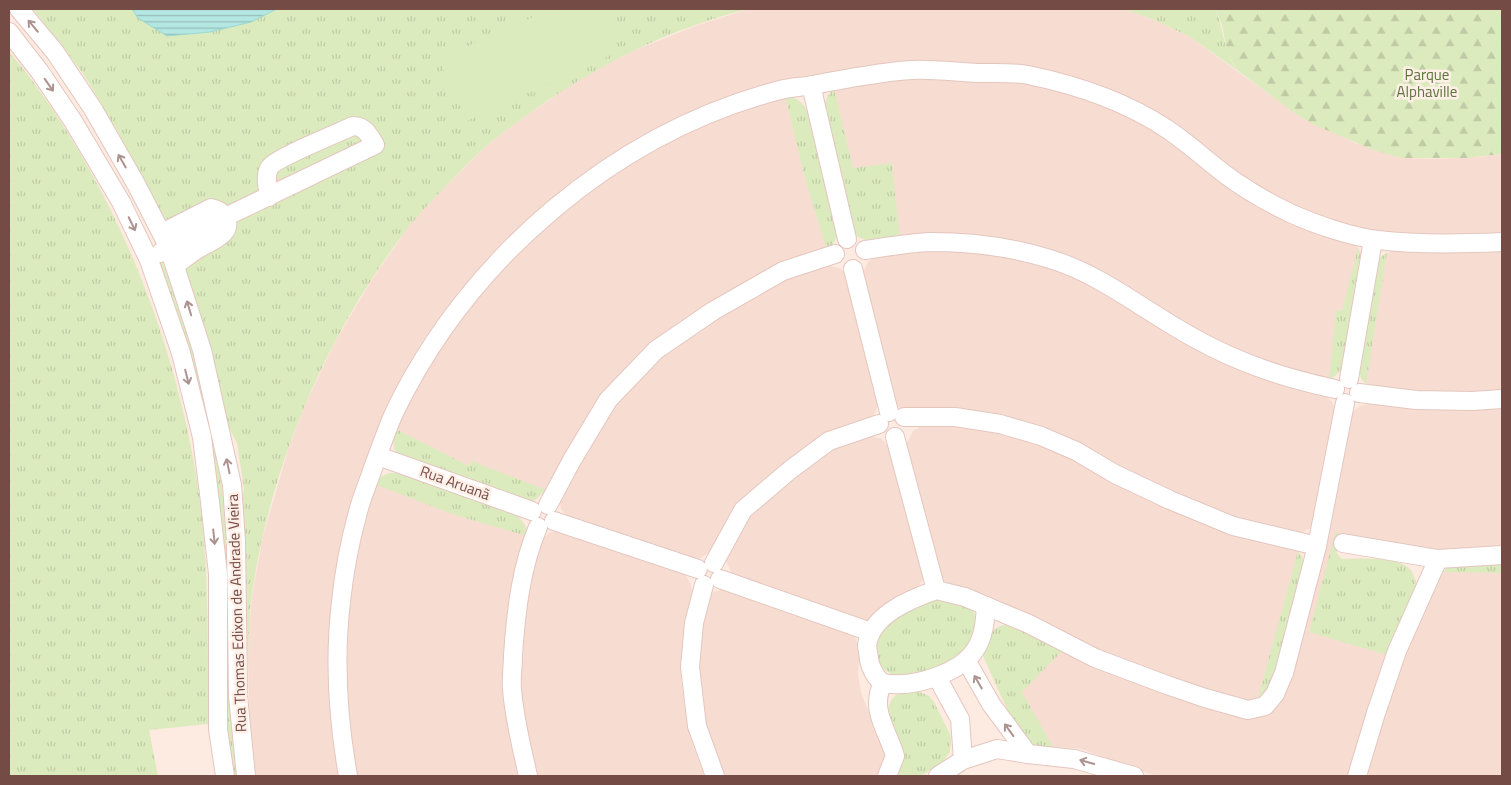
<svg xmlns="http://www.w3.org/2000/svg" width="1511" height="785" viewBox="0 0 1511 785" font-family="'Titillium Web',sans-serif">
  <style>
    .residential { fill: #f7ddd1 }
    .grass { fill: url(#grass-tufts) }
    .forest { fill: url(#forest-firs) }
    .garden { fill: #dcebbe }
    .water { fill: url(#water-rules); stroke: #99dad4 }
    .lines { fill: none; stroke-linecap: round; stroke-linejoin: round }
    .minor-casing { stroke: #e4c6bf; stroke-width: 20 }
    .minor { stroke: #fff; stroke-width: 18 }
    .oneway { stroke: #ac9390 }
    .labels { text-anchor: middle; stroke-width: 5; stroke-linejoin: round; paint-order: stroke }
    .park-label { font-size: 15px; fill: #5b763c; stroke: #fff0e7 }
    .street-label { font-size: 15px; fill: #754b46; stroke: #fff0e7 }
  </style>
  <defs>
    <pattern id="grass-tufts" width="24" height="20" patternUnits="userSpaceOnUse" patternTransform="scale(1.25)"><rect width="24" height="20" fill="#dcebbe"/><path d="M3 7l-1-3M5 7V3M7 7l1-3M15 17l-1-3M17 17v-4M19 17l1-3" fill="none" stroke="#c0cba5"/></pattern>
    <pattern id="forest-firs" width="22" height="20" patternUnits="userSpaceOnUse" patternTransform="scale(1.25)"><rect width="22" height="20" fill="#dcebbe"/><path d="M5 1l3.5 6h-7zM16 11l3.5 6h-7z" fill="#c0cba5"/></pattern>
    <pattern id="water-rules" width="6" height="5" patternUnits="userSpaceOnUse" patternTransform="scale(1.25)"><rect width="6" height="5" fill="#b4e7e2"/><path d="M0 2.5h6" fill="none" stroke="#97bdb9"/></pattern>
  </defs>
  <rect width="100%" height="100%" fill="#fdeae0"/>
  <!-- residential -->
  <g class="residential">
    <polygon points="749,9 1124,9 1157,21 1190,37 1291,110 1355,143 1402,158 1433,159 1480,157 1502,154 1502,235 1418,237 1368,231 1339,224 1280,200 1229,168 1184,131 995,65 949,62 912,63 808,76 781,81 673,123 464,291 350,516 342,776 256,776 250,736 248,662 249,625 253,590 263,536 288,450 304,407 335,342 371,281 411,223 434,198 485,147 513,125 571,85 602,67 633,51 698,25"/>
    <polygon points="919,76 1034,83 1116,108 1355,244 1361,252 1339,372 1329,379 1324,379 1248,357 1056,254 866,241 856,235 825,101 834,88"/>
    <polygon points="777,97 792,97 802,103 807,111 836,223 837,236 830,248 714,301 585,422 572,442 544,492 535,500 532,501 394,449 393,439 396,429 410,398 428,365 479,294 539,231 624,166 706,122"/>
    <polygon points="1502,247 1502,392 1421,394 1370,386 1364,381 1360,374 1381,257 1393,250"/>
    <polygon points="948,250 1003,255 1062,271 1326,396 1333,403 1335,410 1316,522 1311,528 1300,533 1230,517 1150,484 1085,449 906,411 899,407 896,404 863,274 864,270 868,262 881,254"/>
    <polygon points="828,265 841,269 846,274 879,403 875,413 870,420 724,529 710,552 700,558 695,560 568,517 564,513 561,509 559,499 610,411 632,384 675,345 771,286"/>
    <polygon points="1373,403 1502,405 1502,548 1421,550 1337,546 1337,554 1342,559 1361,558 1401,563 1411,570 1416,581 1351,776 1156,776 1081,749 1034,745 998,686 984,658 994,629 1003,625 1008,624 1108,672 1137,683 1181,699 1250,716 1304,630 1328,540 1349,418 1354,411 1360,406"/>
    <polygon points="931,424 971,426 1020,436 1294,548 1303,558 1273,685 1254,703 1146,672 1041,624 996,599 978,592 956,587 945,582 941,576 906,445 913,431 923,425"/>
    <polygon points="866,435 882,439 891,451 924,577 917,590 870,620 861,621 734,575 731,572 725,559 746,520 760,503 828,451"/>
    <polygon points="390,473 519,516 525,525 527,529 516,579 520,776 355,776 345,688 346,624 354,561 368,504 379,479"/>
    <polygon points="556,531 563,531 679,572 684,574 690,582 692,590 692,598 686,619 682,658 681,679 686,718 690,737 704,776 534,776 520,693 519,654 530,576 541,542 549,533"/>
    <polygon points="1502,562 1502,776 1366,776 1398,667 1439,576 1447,568"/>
    <polygon points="727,589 847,630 854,636 860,649 858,674 861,692 867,708 888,750 879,774 876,776 719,776 704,737 695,650 708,596 715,591"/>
  </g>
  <!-- grass -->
  <g class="grass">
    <path d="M33,9h716c-79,19 -153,57 -219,104 -15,11 -31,22 -46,35 -13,12 -25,25 -37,37 -13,13 -25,26 -36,39 -81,103 -138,234 -158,363 -4,25 -4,50 -5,75l-8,-151 4,-22 -7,-46 -11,-21 -84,-244 -24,-46 -36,-60z"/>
    <path d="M1124,9h92c7,20 8,43 21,61l-47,-33 -33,-16z"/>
    <path d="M9,51c104,126 172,297 192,458 8,71 7,144 7,215l-59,6 9,46h-149z"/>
    <path d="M834,88l19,80 39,-5 8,76c-16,1 -34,7 -47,-7l-29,-121 3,-14z"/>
    <path d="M785,96c13,1 20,8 24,20l28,117c-1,7 -4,13 -10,18l-23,-76z"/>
    <polygon points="1358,248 1362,256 1343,368 1335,376 1329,379 1336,310 1342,311"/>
    <polygon points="1387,252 1366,384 1361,378 1358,367 1377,263 1381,257"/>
    <polygon points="162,260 192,345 224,486 229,534 240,776 231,776 224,718 223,618 173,317 174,304 158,262"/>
    <polygon points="396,429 469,466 472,461 546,490 535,500 528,502 396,454 393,439"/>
    <polygon points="390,473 400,473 515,514 525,525 527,536 452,514 374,484 382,476"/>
    <path d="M1336,530l4,11c-4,7 -6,13 2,18 25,1 75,-8 74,29l-29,67 -78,-23z"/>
    <polygon points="1298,551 1304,561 1272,689 1257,702"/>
    <polygon points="1502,562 1502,573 1442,572 1450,566"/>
    <path d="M942,599l29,9c32,42 -80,97 -93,51 -4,-12 0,-21 8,-31 12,-17 35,-27 56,-29z"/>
    <path d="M1008,624l5,1 50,25 -41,42 31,55c-6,0 -14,1 -20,-2 -17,-9 -40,-68 -49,-87 -3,-16 8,-32 24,-34z"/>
    <path d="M915,690l14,6 5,6 17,34 -1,16 -7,10 -22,14h-27c-2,-18 -13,-65 -1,-78 6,-7 14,-7 22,-8z"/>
  </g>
  <!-- forest -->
  <polygon class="forest" points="1216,9 1502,9 1502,154 1466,158 1402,158 1373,150 1315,125 1297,115 1237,70 1227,52 1222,25"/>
  <!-- garden -->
  <polygon class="garden" points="551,9 600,9 620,51 467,121 439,59"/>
  <!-- water -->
  <polygon class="water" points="132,9 277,9 251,22 210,32 167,36 138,18"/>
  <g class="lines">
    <!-- minor casing -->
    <g class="minor-casing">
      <g id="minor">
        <polyline points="19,9 55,52 93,109 136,184 169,248 202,350 232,485 236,541 238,696 246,776"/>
        <polyline points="9,32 40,72 73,121 121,202 149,260 181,353 202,437 210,502 218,574 218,729 225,776"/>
        <polyline points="811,85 847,239"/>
        <path d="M162,233l49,-25c5,1 10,3 13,8 13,17 -15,26 -26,33 -8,5 -15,11 -23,16"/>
        <path d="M865,250c21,-3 43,-7 65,-8 39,0 82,5 120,17 53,16 97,54 146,80 45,25 89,39 139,50"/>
        <path d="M160,253l34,-21 181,-87c-6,-10 -10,-19 -22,-19 -13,6 -77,32 -83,41 -6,8 -2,21 -1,30"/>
        <polyline points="853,269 889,412"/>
        <polyline points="1349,379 1373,240"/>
        <polyline points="1359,393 1416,400 1472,401 1502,399"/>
        <polyline points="904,417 955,417 1000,424 1041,436 1076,451 1115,474 1170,500 1233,526 1317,546"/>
        <polyline points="895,437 936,590"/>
        <polyline points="378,456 532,511"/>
        <polyline points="548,505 572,460 608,400 656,350 713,311 783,271 835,254"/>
        <polyline points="554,521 698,569"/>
        <polyline points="1343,543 1438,559 1502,555"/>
        <polyline points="714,563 743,510 790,470 829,441 879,424"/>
        <polyline points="720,579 871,632"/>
        <polyline points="704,585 694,623 690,667 697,726 715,776"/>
        <path d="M936,590l29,7 21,9c-1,15 -2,31 -11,44 -14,22 -57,36 -82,34 -3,0 -8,0 -11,-2 -6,-3 -12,-16 -13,-22 0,-5 -2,-11 -2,-15 5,-31 44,-46 69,-55z"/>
        <polyline points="986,606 1029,624 1095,658 1167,685 1205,698 1248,710 1265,706 1275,694 1284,673 1317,546 1345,403"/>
        <polyline points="966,660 991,704 1028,754"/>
        <polyline points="937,677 960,719 963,760"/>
        <path d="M883,683c-14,26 5,48 12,73l-8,20"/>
        <path d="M348,776c-10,-57 -14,-116 -7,-174 3,-30 9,-61 17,-90 4,-16 11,-31 16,-47 7,-18 13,-37 21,-54 74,-153 220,-278 385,-321 11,-3 22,-3 33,-5 33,-6 65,-13 99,-15 22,-1 44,2 66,3 17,0 34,-1 50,2 49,10 97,26 139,54 21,14 39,31 59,46 19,14 43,28 64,38 24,11 62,24 88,27 41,5 82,4 124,2"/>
        <path d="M528,776c-6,-28 -14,-58 -16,-87 -1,-11 1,-23 1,-34 3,-44 8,-88 25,-128"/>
        <polyline points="938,776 963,760 997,749 1028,754 1074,759 1134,776"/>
        <polyline points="1357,776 1376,713 1397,651 1438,559"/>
      </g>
    </g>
    <!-- minor -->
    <use href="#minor" class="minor"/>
  </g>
  <!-- one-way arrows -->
  <defs><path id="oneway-shaft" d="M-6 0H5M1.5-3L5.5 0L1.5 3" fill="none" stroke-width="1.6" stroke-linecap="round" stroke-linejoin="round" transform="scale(1.25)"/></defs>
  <g class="oneway">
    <use href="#oneway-shaft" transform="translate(33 26) rotate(-130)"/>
    <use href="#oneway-shaft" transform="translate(49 85) rotate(55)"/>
    <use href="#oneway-shaft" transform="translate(122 161) rotate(-120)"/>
    <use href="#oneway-shaft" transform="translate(132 224) rotate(64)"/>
    <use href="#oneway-shaft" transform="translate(189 308) rotate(-107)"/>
    <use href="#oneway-shaft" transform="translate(187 377) rotate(76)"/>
    <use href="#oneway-shaft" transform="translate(228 466) rotate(-102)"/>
    <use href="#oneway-shaft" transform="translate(214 537) rotate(84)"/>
    <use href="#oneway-shaft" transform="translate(978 682) rotate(-120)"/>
    <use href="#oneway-shaft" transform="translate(1009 730) rotate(-126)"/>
    <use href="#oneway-shaft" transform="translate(1087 762) rotate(-164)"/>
  </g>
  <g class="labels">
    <!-- park labels -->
    <g class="park-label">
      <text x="1427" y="80">Parque<tspan x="1427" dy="17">Alphaville</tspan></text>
    </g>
    <!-- street labels -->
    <g class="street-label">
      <text transform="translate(455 483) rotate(20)" y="5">Rua Aruanã</text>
      <text transform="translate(237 613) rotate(-92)" y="5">Rua Thomas Edixon de Andrade Vieira</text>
    </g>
  </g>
  <!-- border -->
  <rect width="1511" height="785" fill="none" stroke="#754b46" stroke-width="20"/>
</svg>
